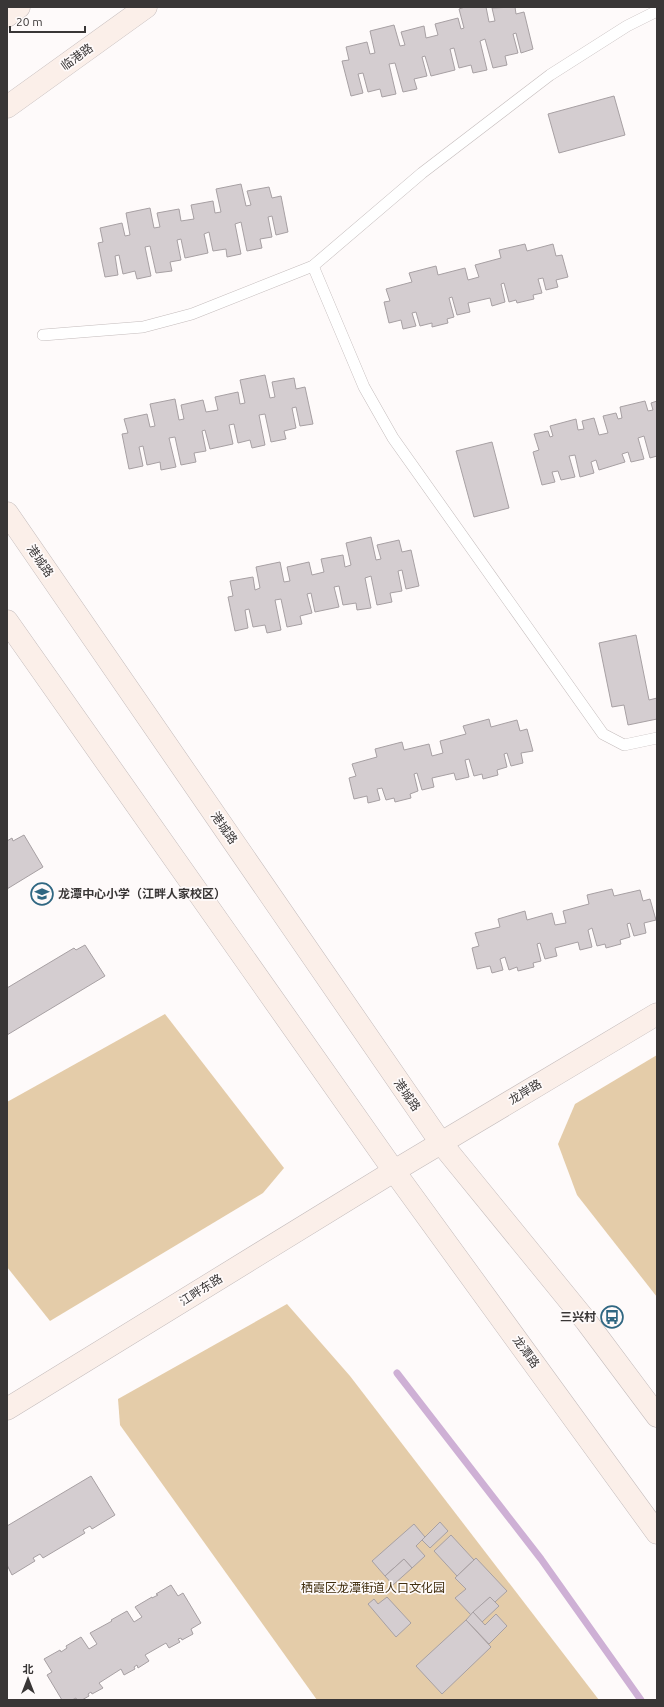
<svg xmlns="http://www.w3.org/2000/svg" width="664" height="1707" viewBox="0 0 664 1707" font-family="Ubuntu,'Noto Sans SC',sans-serif">
  <style>
    .green { fill: #e4cca9 }
    .lines { fill: none; stroke-linecap: round; stroke-linejoin: round }
    .stream { stroke: #ceb0d5; stroke-width: 7 }
    .building { fill: #d4cdd0; stroke: #a7a0a3 }
    .lane-casing { stroke: #c4bcbc; stroke-width: 12 }
    .secondary-casing { stroke: #c4bcbc; stroke-width: 23 }
    .lane { stroke: #fff; stroke-width: 11 }
    .secondary { stroke: #fbefe9; stroke-width: 22 }
    .labels { text-anchor: middle; stroke-width: 3.5; stroke-linejoin: round; paint-order: stroke }
    .street-label { font-size: 12px; fill: #393636; stroke: #fefafa }
    .poi-label { font-size: 12px; font-weight: bold; fill: #393636; stroke: #fefafa; text-anchor: start }
    .park-label { font-size: 12px; fill: #412e0e; stroke: #fefafa }
  </style>
  <rect width="100%" height="100%" fill="#fefafa"/>
  <!-- green -->
  <g class="green">
    <polygon points="165,1014 284,1168 263,1193 50,1321 7,1267 7,1102"/>
    <polygon points="657,1055 657,1297 577,1195 558,1144 575,1104"/>
    <polygon points="287,1304 350,1376 599,1700 317,1700 120,1425 118,1399"/>
  </g>
  <g class="lines">
    <!-- stream -->
    <polyline class="stream" points="397,1373 541,1559 641,1700"/>
  </g>
  <!-- building -->
  <g class="building">
    <polygon points="465,7 486,7 489,22 495,21 492,8 515,7 516,14 524,12 533,49 521,53 516,33 513,34 518,53 505,56 507,65 493,68 485,39 480,41 487,70 473,73 471,65 459,68 454,48 450,49 455,70 431,76 425,56 422,57 427,76 414,79 417,89 403,92 395,63 389,64 396,94 382,97 380,89 368,92 363,73 358,74 363,93 351,96 342,61 349,60 346,47 367,42 370,54 375,53 370,31 394,25 400,46 405,45 401,32 424,26 426,38 438,35 435,24 458,18 461,29 464,28 459,9"/>
    <polygon points="614,96 625,135 559,153 548,114"/>
    <polygon points="241,184 246,206 251,205 247,191 269,187 272,198 281,196 288,232 276,235 272,216 268,217 272,237 260,239 262,248 247,251 241,222 235,224 241,254 227,257 226,249 213,251 209,232 204,234 208,253 185,258 181,239 177,240 181,260 170,262 172,271 156,273 150,246 145,247 151,276 137,279 135,271 123,274 119,255 115,256 118,275 105,277 98,243 103,242 100,228 122,223 125,236 130,235 126,213 150,208 154,228 160,227 157,213 179,209 181,221 194,219 191,205 213,201 215,213 221,212 216,189"/>
    <polygon points="525,244 527,251 553,244 556,256 562,255 568,277 556,280 558,287 546,290 543,278 538,279 542,293 533,295 534,299 517,303 516,300 509,302 504,283 501,284 505,302 492,306 490,298 468,303 470,312 457,315 452,297 449,298 454,317 447,319 448,323 432,327 432,323 420,326 416,312 412,313 416,326 403,329 401,320 389,323 384,302 390,301 386,289 412,282 409,273 436,266 438,275 465,268 468,280 479,277 475,265 501,258 499,250"/>
    <polygon points="265,375 270,398 275,397 272,382 294,378 296,389 305,387 313,424 300,426 296,407 292,408 296,428 284,431 286,439 271,442 265,414 259,415 265,445 252,448 250,440 238,443 234,424 229,425 233,444 210,449 205,430 202,431 206,451 194,453 196,462 181,465 175,437 169,438 176,467 161,470 160,462 147,465 143,446 139,447 143,466 129,469 122,434 128,433 124,419 147,414 150,427 155,426 150,404 175,399 179,420 184,419 181,405 203,400 206,412 218,410 215,397 238,392 240,404 245,403 240,380"/>
    <polygon points="645,401 648,411 653,410 651,403 657,401 657,456 650,458 644,436 638,438 644,459 631,462 628,452 622,454 625,462 599,470 596,460 591,462 594,473 580,477 575,455 569,456 575,477 561,480 558,471 552,472 555,482 542,485 533,452 539,450 534,434 548,431 550,437 553,436 550,426 576,419 578,430 584,429 582,421 594,418 599,435 608,433 603,416 616,413 618,419 622,418 620,407"/>
    <polygon points="492,442 509,508 474,517 456,451"/>
    <polygon points="371,537 376,560 381,559 377,545 399,540 402,552 411,550 419,586 406,589 402,570 398,571 402,591 390,593 392,602 377,605 371,576 365,578 371,608 357,610 356,603 343,605 339,586 334,587 339,607 315,612 311,593 307,594 312,613 300,616 302,624 287,627 281,599 275,600 281,630 267,633 265,625 253,627 249,609 245,610 248,628 235,631 228,597 233,596 230,581 253,577 255,590 260,588 256,567 280,562 284,582 290,581 287,567 309,562 312,575 324,572 321,559 343,555 345,567 351,565 346,543"/>
    <polygon points="636,635 649,700 657,698 657,719 628,725 624,705 612,707 599,643"/>
    <polygon points="489,719 491,727 517,720 520,731 527,729 533,751 521,753 523,763 511,766 507,753 504,754 507,767 497,770 498,775 483,779 482,774 474,776 469,759 465,760 469,777 456,780 454,773 432,778 434,787 422,790 417,773 414,774 418,791 410,794 411,798 395,802 394,798 386,800 382,788 377,789 380,800 368,803 367,796 354,799 349,778 356,776 352,764 377,757 375,749 402,742 404,750 429,744 432,756 443,753 440,741 466,734 463,726"/>
    <polygon points="24,835 43,867 7,889 7,841 12,838 13,841"/>
    <polygon points="612,889 614,896 640,890 643,901 650,899 656,920 644,923 646,933 634,936 630,923 627,924 630,937 620,940 621,944 606,948 605,944 597,946 592,928 588,930 592,947 580,950 578,942 555,948 557,956 545,959 540,943 537,944 541,961 533,963 534,967 518,971 517,967 509,970 505,957 500,959 503,970 492,973 490,966 477,969 472,948 479,946 475,933 500,927 498,919 525,911 527,920 552,913 555,925 566,923 563,911 589,904 587,895"/>
    <polygon points="85,945 105,976 7,1035 7,988 74,948 76,950"/>
    <polygon points="91,1476 115,1515 92,1529 90,1526 83,1530 85,1533 43,1558 40,1554 33,1558 35,1561 12,1575 7,1565 7,1526"/>
    <polygon points="440,1522 448,1531 430,1548 422,1540"/>
    <polygon points="414,1524 425,1537 416,1546 425,1556 412,1568 404,1559 385,1576 372,1561"/>
    <polygon points="451,1535 474,1560 457,1576 434,1551"/>
    <polygon points="476,1558 507,1591 495,1602 490,1597 471,1615 455,1598 466,1589 455,1578"/>
    <polygon points="404,1559 412,1568 393,1585 385,1576"/>
    <polygon points="171,1585 178,1596 183,1593 201,1623 191,1629 193,1634 182,1640 181,1638 178,1639 180,1642 169,1648 166,1643 145,1655 149,1661 138,1668 137,1665 134,1667 135,1669 124,1675 121,1669 99,1683 103,1688 92,1694 91,1692 88,1694 89,1696 82,1700 77,1700 76,1698 72,1700 62,1700 47,1675 52,1672 44,1659 60,1650 61,1652 67,1648 66,1646 81,1637 89,1649 97,1644 90,1633 112,1621 111,1620 127,1611 134,1622 142,1617 135,1607 152,1597 152,1598 158,1595 156,1594"/>
    <polygon points="387,1597 411,1623 396,1637 368,1604 374,1599 378,1604"/>
    <polygon points="490,1597 499,1606 482,1622 473,1612"/>
    <polygon points="473,1612 485,1625 496,1614 507,1626 489,1644 466,1620"/>
    <polygon points="466,1620 491,1647 442,1694 416,1666"/>
  </g>
  <g class="lines">
    <!-- lane casing -->
    <g class="lane-casing">
      <g id="lane">
        <polyline points="313,266 364,387 393,438 603,734 624,745 657,738"/>
        <polyline points="43,335 143,327 192,314 313,266 422,173 550,75 627,26 657,11"/>
      </g>
    </g>
    <!-- secondary casing -->
    <g class="secondary-casing">
      <g id="secondary">
        <polyline points="7,16 19,7"/>
        <polyline points="7,107 146,7"/>
        <polyline points="7,513 441,1143 586,1321 657,1416"/>
        <polyline points="7,621 394,1171 657,1533"/>
        <polyline points="7,1409 394,1171 657,1014"/>
      </g>
    </g>
    <!-- lane -->
    <use href="#lane" class="lane"/>
    <!-- secondary -->
    <use href="#secondary" class="secondary"/>
  </g>
  <!-- icons -->
  <defs>
    <g id="school-ring" transform="scale(1.15)"><circle r="9.5" fill="#fefafa" stroke="#306782" stroke-width="1.5"/><path d="M0-5L7-2L0 1L-7-2ZM-4 1L0 2.5L4 1V4Q0 6-4 4Z" fill="#306782"/></g>
    <g id="bus-ring" transform="scale(1.15)"><circle r="9.5" fill="#fefafa" stroke="#306782" stroke-width="1.5"/><path d="M-5-6H5V4H4V6H2V4H-2V6H-4V4H-5ZM-3.5-4V0h7V-4ZM-3.5 1.2v1.5H-2V1.2ZM2 1.2v1.5H3.5V1.2Z" fill="#306782"/></g>
  </defs>
  <g fill-rule="evenodd">
    <use href="#school-ring" x="42" y="894"/>
    <use href="#bus-ring" x="612" y="1317"/>
  </g>
  <g class="labels">
    <!-- street labels -->
    <g class="street-label">
      <text transform="translate(77 57) rotate(-36)" y="4">临港路</text>
      <text transform="translate(40 561) rotate(55)" y="4">港城路</text>
      <text transform="translate(224 828) rotate(55)" y="4">港城路</text>
      <text transform="translate(525 1092) rotate(-31)" y="4">龙岸路</text>
      <text transform="translate(407 1095) rotate(55)" y="4">港城路</text>
      <text transform="translate(201 1290) rotate(-32)" y="4">江畔东路</text>
      <text transform="translate(526 1352) rotate(54)" y="4">龙潭路</text>
    </g>
    <!-- poi labels -->
    <g class="poi-label">
      <text x="58" y="898">龙潭中心小学（江畔人家校区）</text>
      <text x="596" y="1321" text-anchor="end">三兴村</text>
    </g>
    <!-- park labels -->
    <g class="park-label">
      <text x="373" y="1592">栖霞区龙潭街道人口文化园</text>
    </g>
  </g>
  <!-- border -->
  <rect width="664" height="1707" fill="none" stroke="#393636" stroke-width="16"/>
  <!-- north arrow -->
  <g transform="translate(28 1679)" stroke="#fefafa" stroke-width="3" paint-order="stroke">
  <path d="M0-3L7 15L0 10L-7 15Z" fill="#393636"/>
  <text y="-6" font-size="11" font-weight="bold" text-anchor="middle" fill="#393636">北</text>
  </g>
  <!-- scale -->
  <path d="M10 26v6h75v-6" fill="none" stroke="#393636" stroke-width="2"/>
  <text x="16" y="26" font-size="12" fill="#393636" stroke="#fefafa" stroke-width="3" paint-order="stroke">20 m</text>
</svg>
